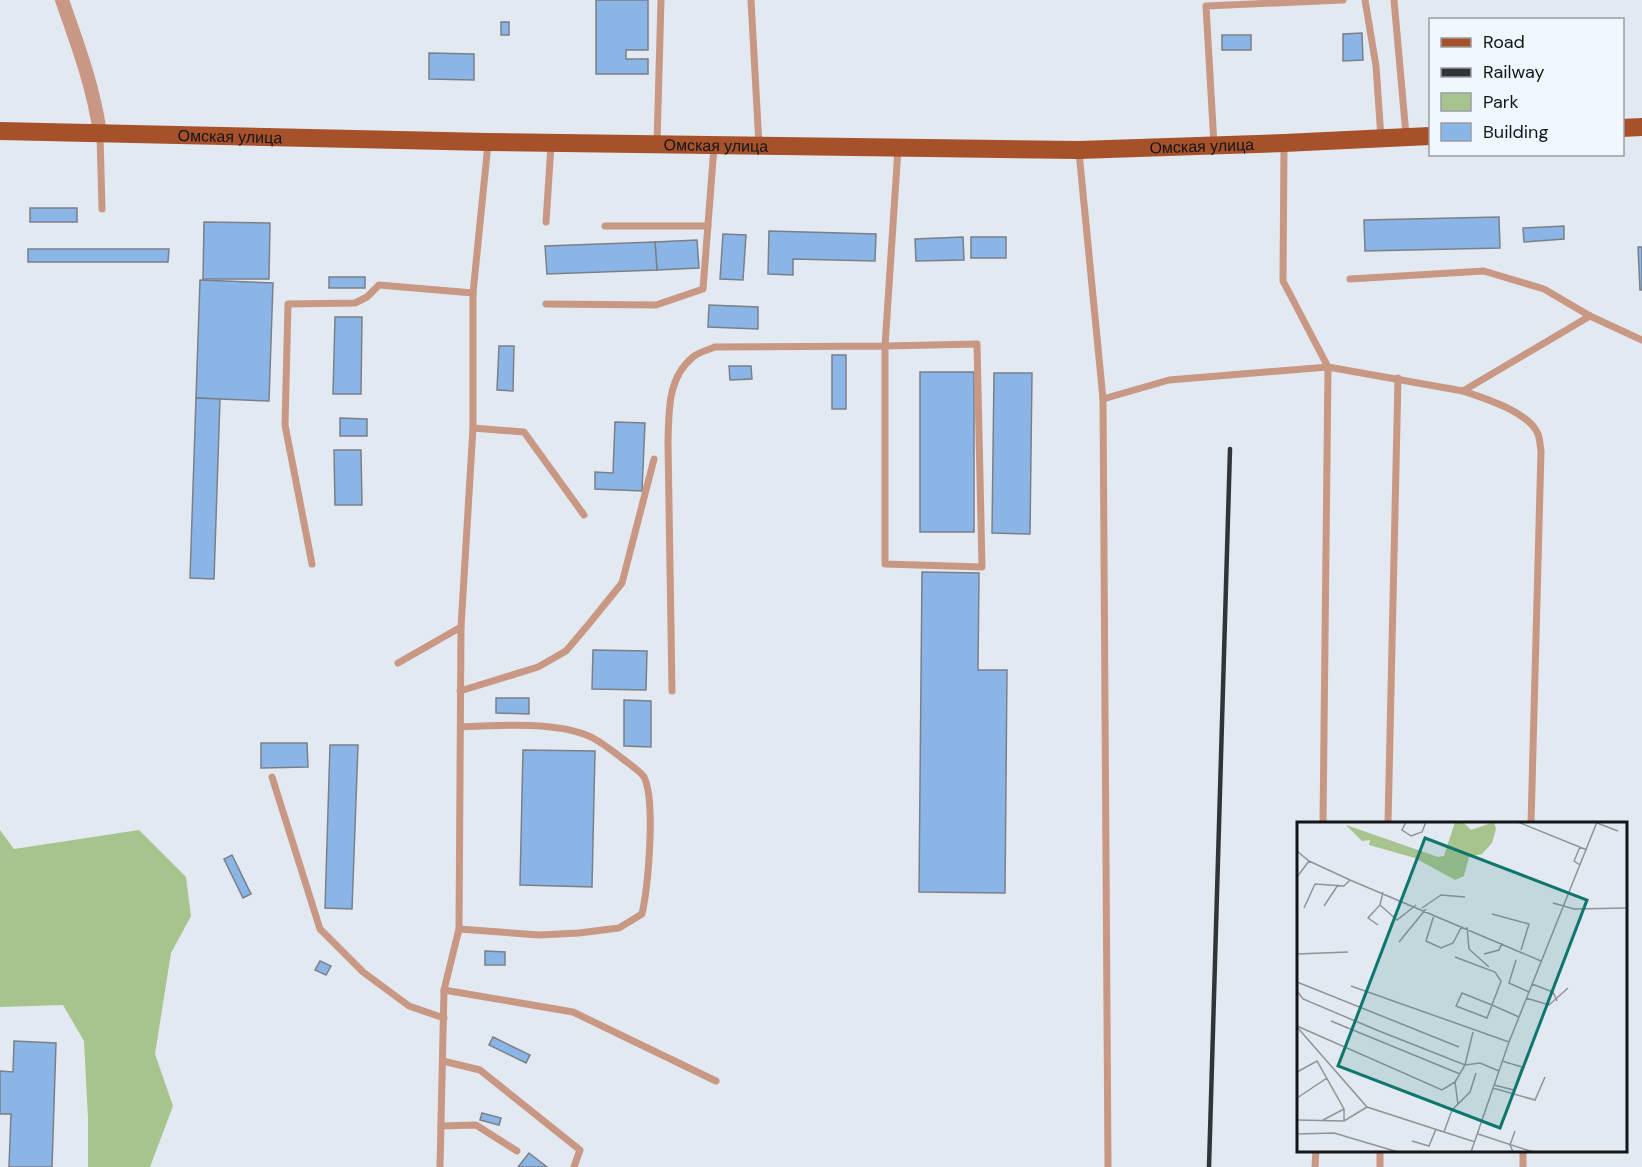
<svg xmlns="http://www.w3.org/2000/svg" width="1642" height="1167" viewBox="0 0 1642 1167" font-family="'DM Sans',sans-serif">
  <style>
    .green { fill: #a7c48e }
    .building { fill: #8bb5e7; stroke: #7a8087; stroke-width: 1.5 }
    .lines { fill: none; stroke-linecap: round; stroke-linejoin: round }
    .service { stroke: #c99884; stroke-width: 7 }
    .minor { stroke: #c99884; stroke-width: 14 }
    .primary { stroke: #a6512a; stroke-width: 18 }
    .rail { stroke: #323538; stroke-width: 4.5 }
    .labels { text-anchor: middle; stroke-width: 6; stroke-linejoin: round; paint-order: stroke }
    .street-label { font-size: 16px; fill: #131518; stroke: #f0f7ff }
    .inset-road { fill: none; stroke: #90949a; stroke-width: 1.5 }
    .view { fill: #0f766e; fill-opacity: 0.15; stroke: #0f766e; stroke-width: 3 }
    .inset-edge { fill: none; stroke: #131518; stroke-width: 3 }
  </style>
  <rect width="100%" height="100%" fill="#e3e9f1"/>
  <!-- green -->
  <polygon class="green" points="0,830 14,849 139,830 186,877 191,916 171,953 155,1054 173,1106 150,1167 88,1167 88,1118 84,1041 63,1005 0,1007"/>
  <!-- building -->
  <g class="building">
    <polygon points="596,0 648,0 648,50 626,50 626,59 648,59 648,74 596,74"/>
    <rect x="501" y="22" width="8" height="13"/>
    <polygon points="1362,33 1363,60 1343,61 1343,34"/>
    <rect x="1222" y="35" width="29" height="15"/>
    <polygon points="429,53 474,54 474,80 429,79"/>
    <rect x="30" y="208" width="47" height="14"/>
    <polygon points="1499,217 1500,248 1365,251 1364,220"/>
    <polygon points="204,222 270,223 269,279 203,279"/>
    <polygon points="1564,226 1564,239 1524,242 1523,228"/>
    <polygon points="769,231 876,234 875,261 793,259 793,275 768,274"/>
    <polygon points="723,234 746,235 743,280 720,279"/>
    <polygon points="963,237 964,260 916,261 915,239"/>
    <rect x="971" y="237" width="35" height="21"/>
    <polygon points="697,240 699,268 657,270 655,242"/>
    <polygon points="655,242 657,270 547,274 545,246"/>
    <polygon points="1638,247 1642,247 1642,290 1640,290"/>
    <polygon points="28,249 169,249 168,262 28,262"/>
    <rect x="329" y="277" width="36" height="11"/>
    <polygon points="200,280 273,283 269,401 196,398"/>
    <polygon points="709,305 758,307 758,329 708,327"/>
    <polygon points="335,317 362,317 361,394 333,394"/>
    <polygon points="499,346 514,346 513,391 497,390"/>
    <rect x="832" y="355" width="14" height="54"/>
    <polygon points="729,366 751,366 752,379 730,380"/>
    <rect x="920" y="372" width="54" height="160"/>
    <polygon points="994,373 1032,373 1030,534 992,533"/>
    <polygon points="196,398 220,399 214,579 190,578"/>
    <polygon points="340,418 367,419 367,436 340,436"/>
    <polygon points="615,422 645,423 642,491 595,489 595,472 613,473"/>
    <polygon points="334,450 361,450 362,505 335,505"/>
    <polygon points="922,572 979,573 978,670 1007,670 1005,893 919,892"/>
    <polygon points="593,650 647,651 646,690 592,689"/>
    <polygon points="496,698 529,698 529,714 496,713"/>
    <polygon points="624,700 651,701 651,747 624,746"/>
    <polygon points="261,743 307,743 308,767 261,768"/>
    <polygon points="330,745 358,745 352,909 325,908"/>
    <polygon points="523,750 595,751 592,887 520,885"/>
    <polygon points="232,855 251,894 243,898 224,859"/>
    <polygon points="485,951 505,952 505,965 485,965"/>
    <polygon points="320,961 331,966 326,975 315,970"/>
    <polygon points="493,1037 530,1055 526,1063 489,1045"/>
    <polygon points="14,1041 56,1043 52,1167 9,1167 11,1114 0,1114 0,1071 13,1072"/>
    <polygon points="482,1113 501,1118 499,1125 480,1120"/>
    <polygon points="529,1153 547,1167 518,1167"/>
  </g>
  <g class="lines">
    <!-- service -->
    <g class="service">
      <polyline points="751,0 759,145"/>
      <polyline points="1365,0 1376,66 1381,138"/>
      <polyline points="1394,0 1406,135"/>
      <polyline points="100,134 102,209"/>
      <polyline points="657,143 661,0"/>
      <polyline points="1284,144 1283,281 1328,367 1323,824"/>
      <polyline points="1214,145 1206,6 1343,0"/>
      <polyline points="1079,152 1103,399 1108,1167"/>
      <polyline points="546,222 551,145"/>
      <polyline points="605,226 708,226"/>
      <polyline points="1350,279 1484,271 1544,289 1590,316 1642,340"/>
      <polyline points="546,304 656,305 703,289 714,147"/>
      <path d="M1463,391c21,7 63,20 74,41 3,5 3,13 4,19l-10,373"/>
      <polyline points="1103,399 1169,380 1328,367 1463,391 1590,316"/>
      <polyline points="473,428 524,432 584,515"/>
      <polyline points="312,564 285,425 288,304 355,303 367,297 379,285 473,293"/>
      <polyline points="398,663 461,627"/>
      <polyline points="460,691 538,667 566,651 588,625 622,583 654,459"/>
      <path d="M672,691l-4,-249c1,-30 -1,-64 25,-85 6,-5 15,-7 22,-10l170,-1 92,-2 5,223 -97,-3v-218l13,-197"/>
      <polyline points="272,777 320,929 363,972 409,1006 444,1018"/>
      <polyline points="1388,824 1398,378"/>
      <path d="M459,929l80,6 40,-2 40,-5 23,-14c6,-27 14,-113 2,-137 -4,-6 -15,-13 -21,-18 -9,-7 -19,-15 -30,-21 -32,-17 -96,-13 -132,-11"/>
      <polyline points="444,990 573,1012 716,1081"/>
      <polyline points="443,1061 480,1070 580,1150 574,1167"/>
      <polyline points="441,1126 476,1125 517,1151"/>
      <polyline points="440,1167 444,990 459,929 461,627 473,428 473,293 488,144"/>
      <polyline points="1315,1167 1316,1150"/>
      <polyline points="1380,1167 1380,1150"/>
      <polyline points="1523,1167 1523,1150"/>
    </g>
    <!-- minor -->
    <path class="minor" d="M62,0c16,46 31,85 38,133"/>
    <!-- primary -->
    <g class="primary">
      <polyline points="1622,128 1642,127"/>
      <path id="s1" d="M0,131l488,11 591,8 205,-7 146,-7"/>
    </g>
    <!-- rail -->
    <polyline class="rail" points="1209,1167 1230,449"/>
  </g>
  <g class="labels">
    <!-- street labels -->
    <g class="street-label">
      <text dy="6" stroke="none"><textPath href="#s1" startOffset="230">Омская улица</textPath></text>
      <text dy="6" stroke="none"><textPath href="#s1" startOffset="716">Омская улица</textPath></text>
      <text dy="6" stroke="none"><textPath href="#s1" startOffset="1202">Омская улица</textPath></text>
    </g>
  </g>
  <!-- overview -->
  <g transform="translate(1297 822)">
    <rect width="330" height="330" fill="#e3e9f1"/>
    <path d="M158,0h8l8,8 23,-8 2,7 -4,14 -10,11 -13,3 -5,19 -9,4 -40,-22 -46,-13 1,-5 -8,1 -16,-16 92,32 6,-1z" fill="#a7c48e"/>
    <path class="inset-road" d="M109,0l-4,8 9,6 11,-4 4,-10M221,0l69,28M300,1l21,8M283,25l-6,14 6,4M0,29l12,10 41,19 191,81M0,55l12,-16M256,81l21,6 53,-1M83,83l17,15 19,-15M27,84l14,-21M7,86l11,-24 29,2 6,-6M125,86l19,-13 24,2M195,92l37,10 -8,26M137,93l-8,26 15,7 12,-5 9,-17M81,103l-10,-7 12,-13 3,-13M170,105l2,22 20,18M102,120l27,-33M0,132l51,-2M187,132l15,-4 3,-7M158,135l40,15 6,9 -9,24 -5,13 -31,-12 6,-13 30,12 27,12M219,138l-7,23 20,9M0,160l162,65M235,162l21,8 4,9M54,164l158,56M0,169l6,8 76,32 86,34 15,-2 19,8M229,176l23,7 19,-17M34,199l129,53M0,204l145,64 13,-8M0,205l70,80 108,35M0,250l20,-11 27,48v12M197,263l20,5 8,-23 -20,-6M196,266l42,12 10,-23M0,276l30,-20M161,282l-3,-22 10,-17 8,-33M0,298l47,1 23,-14M26,298l21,-11M147,310l8,-22 18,-18 6,-19M0,312l37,-1 64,19M181,312l55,18M115,319l17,5 7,-17M174,330l38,-110 88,-220M216,330l-3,-7 5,-14"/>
    <path class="view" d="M128,16l162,62 -87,228 -162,-62z"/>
    <rect width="330" height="330" class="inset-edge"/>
  </g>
  <!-- legend -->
  <rect x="1429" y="18" width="195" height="138" fill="#f0f7ff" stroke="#989da3" stroke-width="1.5"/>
  <rect x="1441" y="38" width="30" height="9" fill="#a6512a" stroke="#989da3" stroke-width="1.5"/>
  <text x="1483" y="48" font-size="18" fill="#131518">Road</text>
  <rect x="1441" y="68" width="30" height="9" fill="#323538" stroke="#989da3" stroke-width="1.5"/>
  <text x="1483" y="78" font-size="18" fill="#131518">Railway</text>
  <rect x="1441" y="93" width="30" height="18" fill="#a7c48e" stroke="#989da3" stroke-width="1.5"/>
  <text x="1483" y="108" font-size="18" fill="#131518">Park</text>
  <rect x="1441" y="123" width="30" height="18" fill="#8bb5e7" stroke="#989da3" stroke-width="1.5"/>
  <text x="1483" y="138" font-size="18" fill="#131518">Building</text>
</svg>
